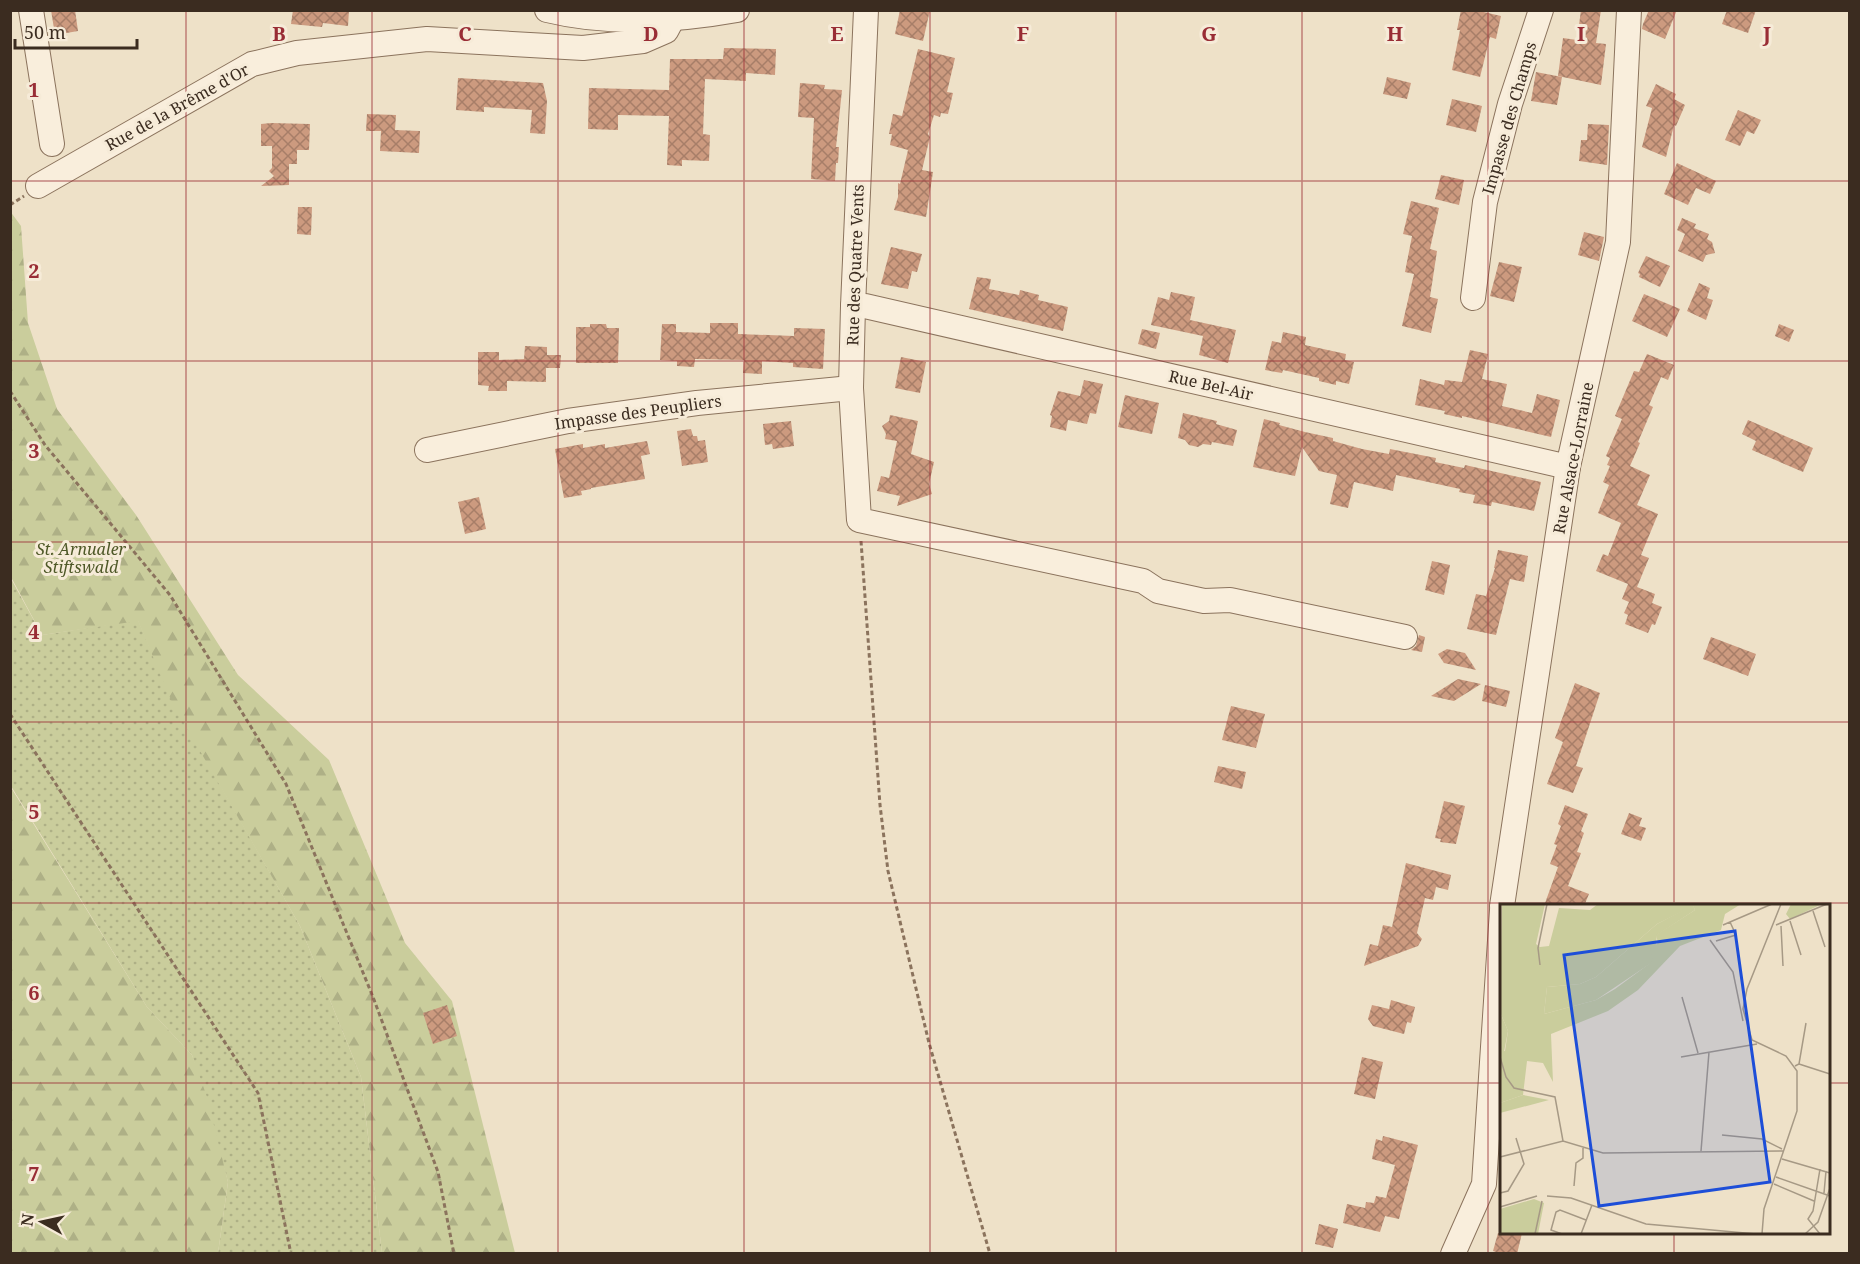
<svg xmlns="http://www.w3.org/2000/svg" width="1860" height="1264" viewBox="0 0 1860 1264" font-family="'Noto Serif',serif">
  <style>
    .grass { fill: url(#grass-dots) }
    .forest { fill: url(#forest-firs) }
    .building { fill: url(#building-cross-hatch) }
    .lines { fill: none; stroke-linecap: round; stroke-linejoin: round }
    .minor-casing { stroke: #8b735d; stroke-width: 26 }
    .path { stroke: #8b735d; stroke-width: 3; stroke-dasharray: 4.5 3; stroke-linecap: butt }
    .minor { stroke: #f9eedc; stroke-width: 24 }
    .grid { fill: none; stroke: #992d35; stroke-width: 1.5; stroke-opacity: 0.55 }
    .labels { text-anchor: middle; stroke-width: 6; stroke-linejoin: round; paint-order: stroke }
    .street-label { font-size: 16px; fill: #3b2c20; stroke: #f6ebd8 }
    .park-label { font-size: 16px; font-style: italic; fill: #4e5827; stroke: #f6ebd8 }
    .inset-road { fill: none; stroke: #a69985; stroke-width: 1.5 }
    .view { fill: #1d4ed8; fill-opacity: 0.15; stroke: #1d4ed8; stroke-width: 3 }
    .inset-edge { fill: none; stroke: #3b2c20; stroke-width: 3 }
    .grid-label { font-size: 20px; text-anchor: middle; font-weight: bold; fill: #992d35; stroke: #f6ebd8; stroke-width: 6; stroke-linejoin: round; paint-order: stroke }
  </style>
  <defs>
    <pattern id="grass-dots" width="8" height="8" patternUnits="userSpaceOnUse" patternTransform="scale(1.5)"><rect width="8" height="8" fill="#cacd9c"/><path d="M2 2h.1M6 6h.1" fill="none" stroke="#aeb086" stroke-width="1.8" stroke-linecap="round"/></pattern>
    <pattern id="forest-firs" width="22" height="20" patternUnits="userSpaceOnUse" patternTransform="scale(1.5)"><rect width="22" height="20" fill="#cacd9c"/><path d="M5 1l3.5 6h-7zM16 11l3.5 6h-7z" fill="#aeb086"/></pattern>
    <pattern id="building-cross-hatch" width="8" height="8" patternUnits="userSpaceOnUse" patternTransform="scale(1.5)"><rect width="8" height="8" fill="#cc9a7f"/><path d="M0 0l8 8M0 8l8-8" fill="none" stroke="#a77e68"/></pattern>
  </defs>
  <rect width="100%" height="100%" fill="#eee1c8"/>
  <!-- grass -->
  <polygon class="grass" points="10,577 42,635 138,620 172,700 300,926 361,1077 382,1253 218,1253 228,1182 192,1055 147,1007 11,786"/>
  <!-- forest -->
  <g class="forest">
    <polygon points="10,211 21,226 28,323 57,409 136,515 238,675 329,760 405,943 452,1001 515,1253 382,1253 361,1077 300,926 171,700 138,621 42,635 11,577"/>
    <polygon points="10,786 147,1007 192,1055 207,1097 228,1182 218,1253 11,1253"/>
  </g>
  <!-- building -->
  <g class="building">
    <polygon points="51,10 75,10 78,31 55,35"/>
    <polygon points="293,10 349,10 348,26 323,23 322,27 291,24"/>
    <polygon points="900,10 930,10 923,41 895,34"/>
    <polygon points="1461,10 1475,10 1501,16 1496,39 1490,37 1480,77 1452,70 1460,30 1457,30"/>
    <polygon points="1581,10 1601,10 1596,43 1606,44 1601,85 1558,76 1563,38 1577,40"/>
    <polygon points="1649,10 1677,10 1665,39 1642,29 1643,24"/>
    <polygon points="1727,10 1756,10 1748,33 1722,24"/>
    <polygon points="724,48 776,49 775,75 746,73 746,81 705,79 703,134 710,135 709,161 682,160 682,166 667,165 669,116 618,115 618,130 588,129 589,88 669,90 670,59 723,59"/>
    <polygon points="918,49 955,58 947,92 953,93 948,114 941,113 940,117 934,115 928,134 930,137 922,170 933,172 926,217 894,210 898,197 898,183 900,184 908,150 890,145 892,134 889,134 893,114 902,116"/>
    <polygon points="1536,72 1562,77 1557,105 1531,101"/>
    <polygon points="1387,77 1411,83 1407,99 1383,94"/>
    <polygon points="458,78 543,83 547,101 545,134 530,133 532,110 484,107 484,112 456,110"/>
    <polygon points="800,83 825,85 824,89 842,90 836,147 839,147 838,163 836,163 835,181 811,179 814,118 798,117"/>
    <polygon points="1656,84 1676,94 1674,99 1685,105 1676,126 1674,125 1666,157 1642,147 1652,108 1646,106"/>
    <polygon points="1452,99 1482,106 1476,132 1446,125"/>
    <polygon points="1738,110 1761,120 1754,134 1747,131 1740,146 1725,140"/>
    <polygon points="367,114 396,115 395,130 420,131 419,153 380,151 381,131 366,131"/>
    <polygon points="271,123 310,124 309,150 297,150 297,164 289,164 289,185 261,186 274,176 269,171 272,168 272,146 261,146 261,124"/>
    <polygon points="1588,124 1609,125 1607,165 1579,161 1581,140 1587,140"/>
    <polygon points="1677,163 1716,181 1710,194 1696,188 1688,205 1664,194"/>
    <polygon points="1441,175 1464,180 1459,205 1435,199"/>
    <polygon points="1411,201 1439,208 1430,249 1437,251 1430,297 1438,299 1431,333 1402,326 1414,274 1405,272 1412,236 1403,234"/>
    <polygon points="298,207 312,207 311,235 297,234"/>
    <polygon points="1682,218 1696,224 1694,228 1709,234 1707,239 1712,242 1715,253 1706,255 1703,262 1678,251 1685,234 1677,230"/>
    <polygon points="1584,232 1604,237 1599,261 1578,255"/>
    <polygon points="891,247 922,254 917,272 912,271 908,289 881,284"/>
    <polygon points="1646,256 1670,266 1660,287 1639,277 1640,274 1638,273"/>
    <polygon points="1499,262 1522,267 1514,302 1490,296"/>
    <polygon points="977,277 991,279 989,289 1019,295 1020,290 1039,295 1038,300 1068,307 1063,331 969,309"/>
    <polygon points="1699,283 1710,288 1707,298 1713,300 1706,320 1687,311"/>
    <polygon points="1171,292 1195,297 1190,320 1236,330 1228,363 1199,355 1203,336 1151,325 1158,297 1169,300"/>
    <polygon points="1644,294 1680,309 1667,337 1632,321"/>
    <polygon points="710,323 738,323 738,334 794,336 794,328 825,329 823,369 793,367 793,363 762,361 762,374 743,373 744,360 695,359 694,367 677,366 677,361 660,360 662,324 676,324 676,332 710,333"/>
    <polygon points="590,324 606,324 607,328 619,328 618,363 576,363 576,327 590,327"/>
    <polygon points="1779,324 1794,330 1789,342 1775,336"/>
    <polygon points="1142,329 1160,333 1156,349 1138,344"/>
    <polygon points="1283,332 1306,337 1305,345 1346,354 1345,360 1354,362 1349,384 1336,381 1336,385 1319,381 1319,378 1283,370 1282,373 1265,370 1272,341 1281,343"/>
    <polygon points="525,346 547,347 547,355 561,355 560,368 546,368 546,382 507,381 507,391 488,391 489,386 478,385 478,352 499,352 499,360 524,359"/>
    <polygon points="1470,350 1488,354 1482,379 1507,384 1502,406 1532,413 1537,394 1560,400 1551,437 1462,416 1462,418 1444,414 1445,411 1415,405 1420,379 1444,385 1445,380 1462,382"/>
    <polygon points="1647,354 1674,365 1668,380 1661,377 1649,405 1653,407 1638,442 1640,443 1630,466 1650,475 1637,505 1658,514 1641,555 1649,558 1637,587 1655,594 1652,603 1662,607 1655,625 1652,624 1648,633 1625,624 1628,615 1624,613 1629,602 1622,599 1628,584 1596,571 1603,554 1608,556 1621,523 1598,513 1609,485 1603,482 1610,466 1607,465 1610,458 1606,456 1622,419 1615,416 1634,371 1639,372"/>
    <polygon points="901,357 926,362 920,393 895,388"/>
    <polygon points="1084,380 1103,384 1096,414 1090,413 1087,424 1068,420 1066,431 1050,427 1052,416 1050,415 1058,391 1080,396"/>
    <polygon points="1125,395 1159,403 1152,434 1118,427"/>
    <polygon points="1183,413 1217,421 1216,424 1237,430 1233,446 1212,442 1211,445 1203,444 1198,447 1189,445 1185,440 1178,438"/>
    <polygon points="890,415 918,421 911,454 934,462 929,484 932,494 897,506 900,496 877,491 881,476 889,478 897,441 885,439 886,434 882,426 889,421"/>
    <polygon points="1264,419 1280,423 1279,425 1305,432 1333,438 1333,441 1362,449 1389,454 1390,449 1436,458 1435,462 1464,468 1465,465 1541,482 1534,511 1492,502 1491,506 1473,503 1475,495 1459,492 1460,489 1396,475 1393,491 1354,482 1348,508 1330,504 1337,475 1319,471 1302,447 1295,476 1253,467"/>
    <polygon points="1748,420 1813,448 1803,472 1752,450 1756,441 1742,434"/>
    <polygon points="791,421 794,446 773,449 772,444 765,445 763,424"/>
    <polygon points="691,429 693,436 697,436 698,441 705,440 708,462 682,466 677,431"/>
    <polygon points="647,441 650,454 641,456 645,479 591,488 591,489 581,491 582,495 564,498 555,449 583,444 583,448 605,444 605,448"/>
    <polygon points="479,497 486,529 465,534 458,502"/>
    <polygon points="1498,550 1528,556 1524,582 1510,579 1496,635 1467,629 1476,594 1486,596 1495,568 1494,568"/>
    <polygon points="1432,561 1450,565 1444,595 1425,590"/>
    <polygon points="1419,635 1425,637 1422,652 1411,650 1416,646"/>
    <polygon points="1711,637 1756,654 1748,676 1703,659"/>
    <polygon points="1447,649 1465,653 1476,670 1444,663 1438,654"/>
    <polygon points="1458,679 1481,684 1454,701 1431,696"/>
    <polygon points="1575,683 1600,693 1576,766 1583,768 1573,793 1547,784 1563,742 1555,738"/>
    <polygon points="1485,685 1510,691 1506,707 1482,701"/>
    <polygon points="1231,706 1265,714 1256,748 1222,740"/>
    <polygon points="1218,766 1246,772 1242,789 1214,782"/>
    <polygon points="1444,801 1465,806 1456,844 1440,842 1441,839 1435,838"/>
    <polygon points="1565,805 1588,814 1581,831 1584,833 1577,852 1581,853 1568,886 1589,894 1584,906 1544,906 1558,867 1550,864 1557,845 1554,844 1561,826 1558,824"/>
    <polygon points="1629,813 1642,818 1639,826 1646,828 1641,841 1621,834"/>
    <polygon points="1406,863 1451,875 1448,890 1436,887 1433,900 1425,898 1417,933 1422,939 1418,946 1364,966 1370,944 1378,946 1383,925 1392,927"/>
    <polygon points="1391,1000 1415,1007 1411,1023 1407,1022 1404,1034 1373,1026 1368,1019 1372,1005 1389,1009"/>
    <polygon points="447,1005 457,1036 433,1044 423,1013"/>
    <polygon points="1362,1057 1383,1062 1375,1099 1354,1094"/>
    <polygon points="1383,1136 1418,1145 1399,1219 1385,1216 1380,1232 1343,1223 1347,1204 1365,1208 1366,1202 1374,1203 1376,1196 1386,1198 1395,1165 1372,1159 1376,1139 1382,1141"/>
    <polygon points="1319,1224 1338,1229 1333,1248 1315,1244"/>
    <polygon points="1498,1233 1522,1233 1517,1254 1502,1254 1493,1251"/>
  </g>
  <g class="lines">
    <!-- minor casing -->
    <g class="minor-casing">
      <g id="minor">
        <polyline points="31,10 52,144"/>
        <path d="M547,10c61,15 129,11 190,0"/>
        <polyline points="866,10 853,306 851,388 859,520 1143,581 1158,591 1204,601 1230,600 1405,637"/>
        <polyline points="38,186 252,64 297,53 427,39 583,48 643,41 666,31 673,18"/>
        <polyline points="1473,298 1485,202 1510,104 1541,10"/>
        <polyline points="853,306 865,306 1568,467"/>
        <polyline points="427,450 568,421 697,403 851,388"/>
        <polyline points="1502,906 1568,467 1618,242 1629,10"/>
        <polyline points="1453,1254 1484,1184 1502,910"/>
      </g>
    </g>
    <!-- path -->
    <g class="path">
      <polyline points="10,205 24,196"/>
      <polyline points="10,391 45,445 170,595 286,784 373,997 438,1172 454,1254"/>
      <polyline points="861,541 880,805 888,871 929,1043 990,1254"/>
      <polyline points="10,714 258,1093 291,1254"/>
    </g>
    <!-- minor -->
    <use href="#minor" class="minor"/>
  </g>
  <!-- grid -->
  <path class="grid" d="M186,10v1244M372,10v1244M558,10v1244M744,10v1244M930,10v1244M1116,10v1244M1302,10v1244M1488,10v1244M1674,10v896M10,181h1840M10,361h1840M10,542h1840M10,722h1840M10,903h1840M10,1083h1492M1828,1083h22M1674,1232v22"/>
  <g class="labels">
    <!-- street labels -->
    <g class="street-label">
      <text transform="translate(177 107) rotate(-29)" y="6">Rue de la Brême d'Or</text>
      <text transform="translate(1509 118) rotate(-74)" y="6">Impasse des Champs</text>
      <text transform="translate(855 265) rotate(-88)" y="6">Rue des Quatre Vents</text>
      <text transform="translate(1211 385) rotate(13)" y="6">Rue Bel-Air</text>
      <text transform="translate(638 412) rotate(-8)" y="6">Impasse des Peupliers</text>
      <text transform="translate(1573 458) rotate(-79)" y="6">Rue Alsace-Lorraine</text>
    </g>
    <!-- park labels -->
    <g class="park-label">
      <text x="81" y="555">St. Arnualer<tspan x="81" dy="18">Stiftswald</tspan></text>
    </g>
  </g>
  <!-- overview -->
  <g transform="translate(1500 904)">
    <rect width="330" height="330" fill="#eee1c8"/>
    <path d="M193,1l2,5 -38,25 -3,26 -58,39 -52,14 3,-27 33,-3 16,-7 61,-53zM0,108l8,19 -4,21h-4zM23,191l26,5 -49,13v-10zM34,295l10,4 -6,31h-38v-25z" fill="#cacd9c"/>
    <path d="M2,0h43l-9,40 4,3 9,-1 10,-38 31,2 8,-6h143l-16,10 -4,16 -41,16 -42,44 -30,21 -57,23 2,48 -10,-19 -16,-2 -4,34 -23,8v-51l5,-1 3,-20 -8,-19zM193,2l2,4 -39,25 2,8 -8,6 3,12 -38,28 -19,11 -52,14 3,-27 33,-3 16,-7 61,-53zM291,0h31l-32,15 -4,-5z" fill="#cacd9c" fill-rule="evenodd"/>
    <path class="inset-road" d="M313,7l12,36M290,17l11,34M223,21l49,-21M276,21l51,-21M281,22l2,40M210,36l23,32 10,49M216,37l20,-6 -6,-13M40,61l-2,-17 9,-44M182,93l16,56M0,153l6,20 8,11 41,9 8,44M181,153l76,-13M299,160l31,10M295,162l4,-2 7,-41M222,231l40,4 20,10M201,247l8,-99M0,253l63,-16 40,12 181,-2M282,255l48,14M276,273l54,19M274,280l40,17M74,282l2,-23 7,-5v-10M0,289l8,-2 16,-27 -8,-26M324,289l2,-22M47,292l24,2 75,26 110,10M0,303l37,-11M35,330l7,-33M62,330l-11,-4 5,-18 4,-2 26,10M81,330l11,-29M262,330l2,-25 33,-98v-40l-11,-15 -34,-16 -9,-31 4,-20 34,-85M305,330l13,-12 12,-34M320,330l-12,-15 5,-8 7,-42"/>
    <path class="view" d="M235,27l35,251 -171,24 -35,-251z"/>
    <rect width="330" height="330" class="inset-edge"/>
  </g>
  <g class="grid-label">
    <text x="279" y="41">B</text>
    <text x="465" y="41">C</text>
    <text x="651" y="41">D</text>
    <text x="837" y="41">E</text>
    <text x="1023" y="41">F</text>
    <text x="1209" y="41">G</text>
    <text x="1395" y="41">H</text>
    <text x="1581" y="41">I</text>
    <text x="1767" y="41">J</text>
    <text x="34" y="97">1</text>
    <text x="34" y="278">2</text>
    <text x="34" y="458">3</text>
    <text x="34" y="639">4</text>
    <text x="34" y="819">5</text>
    <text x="34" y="1000">6</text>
    <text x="34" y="1181">7</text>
  </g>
  <!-- border -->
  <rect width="1860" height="1264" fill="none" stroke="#3b2c20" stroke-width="24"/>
  <!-- north arrow -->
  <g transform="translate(42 1222) rotate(278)" stroke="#f6ebd8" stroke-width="4.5" paint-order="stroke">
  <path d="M0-4.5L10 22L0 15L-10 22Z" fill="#3b2c20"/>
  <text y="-9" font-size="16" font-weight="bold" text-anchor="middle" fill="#3b2c20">N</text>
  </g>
  <!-- scale -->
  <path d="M15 39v9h122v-9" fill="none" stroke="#3b2c20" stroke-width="3"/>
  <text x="24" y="39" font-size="18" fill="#3b2c20" stroke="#f6ebd8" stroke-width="4.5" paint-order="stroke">50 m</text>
</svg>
